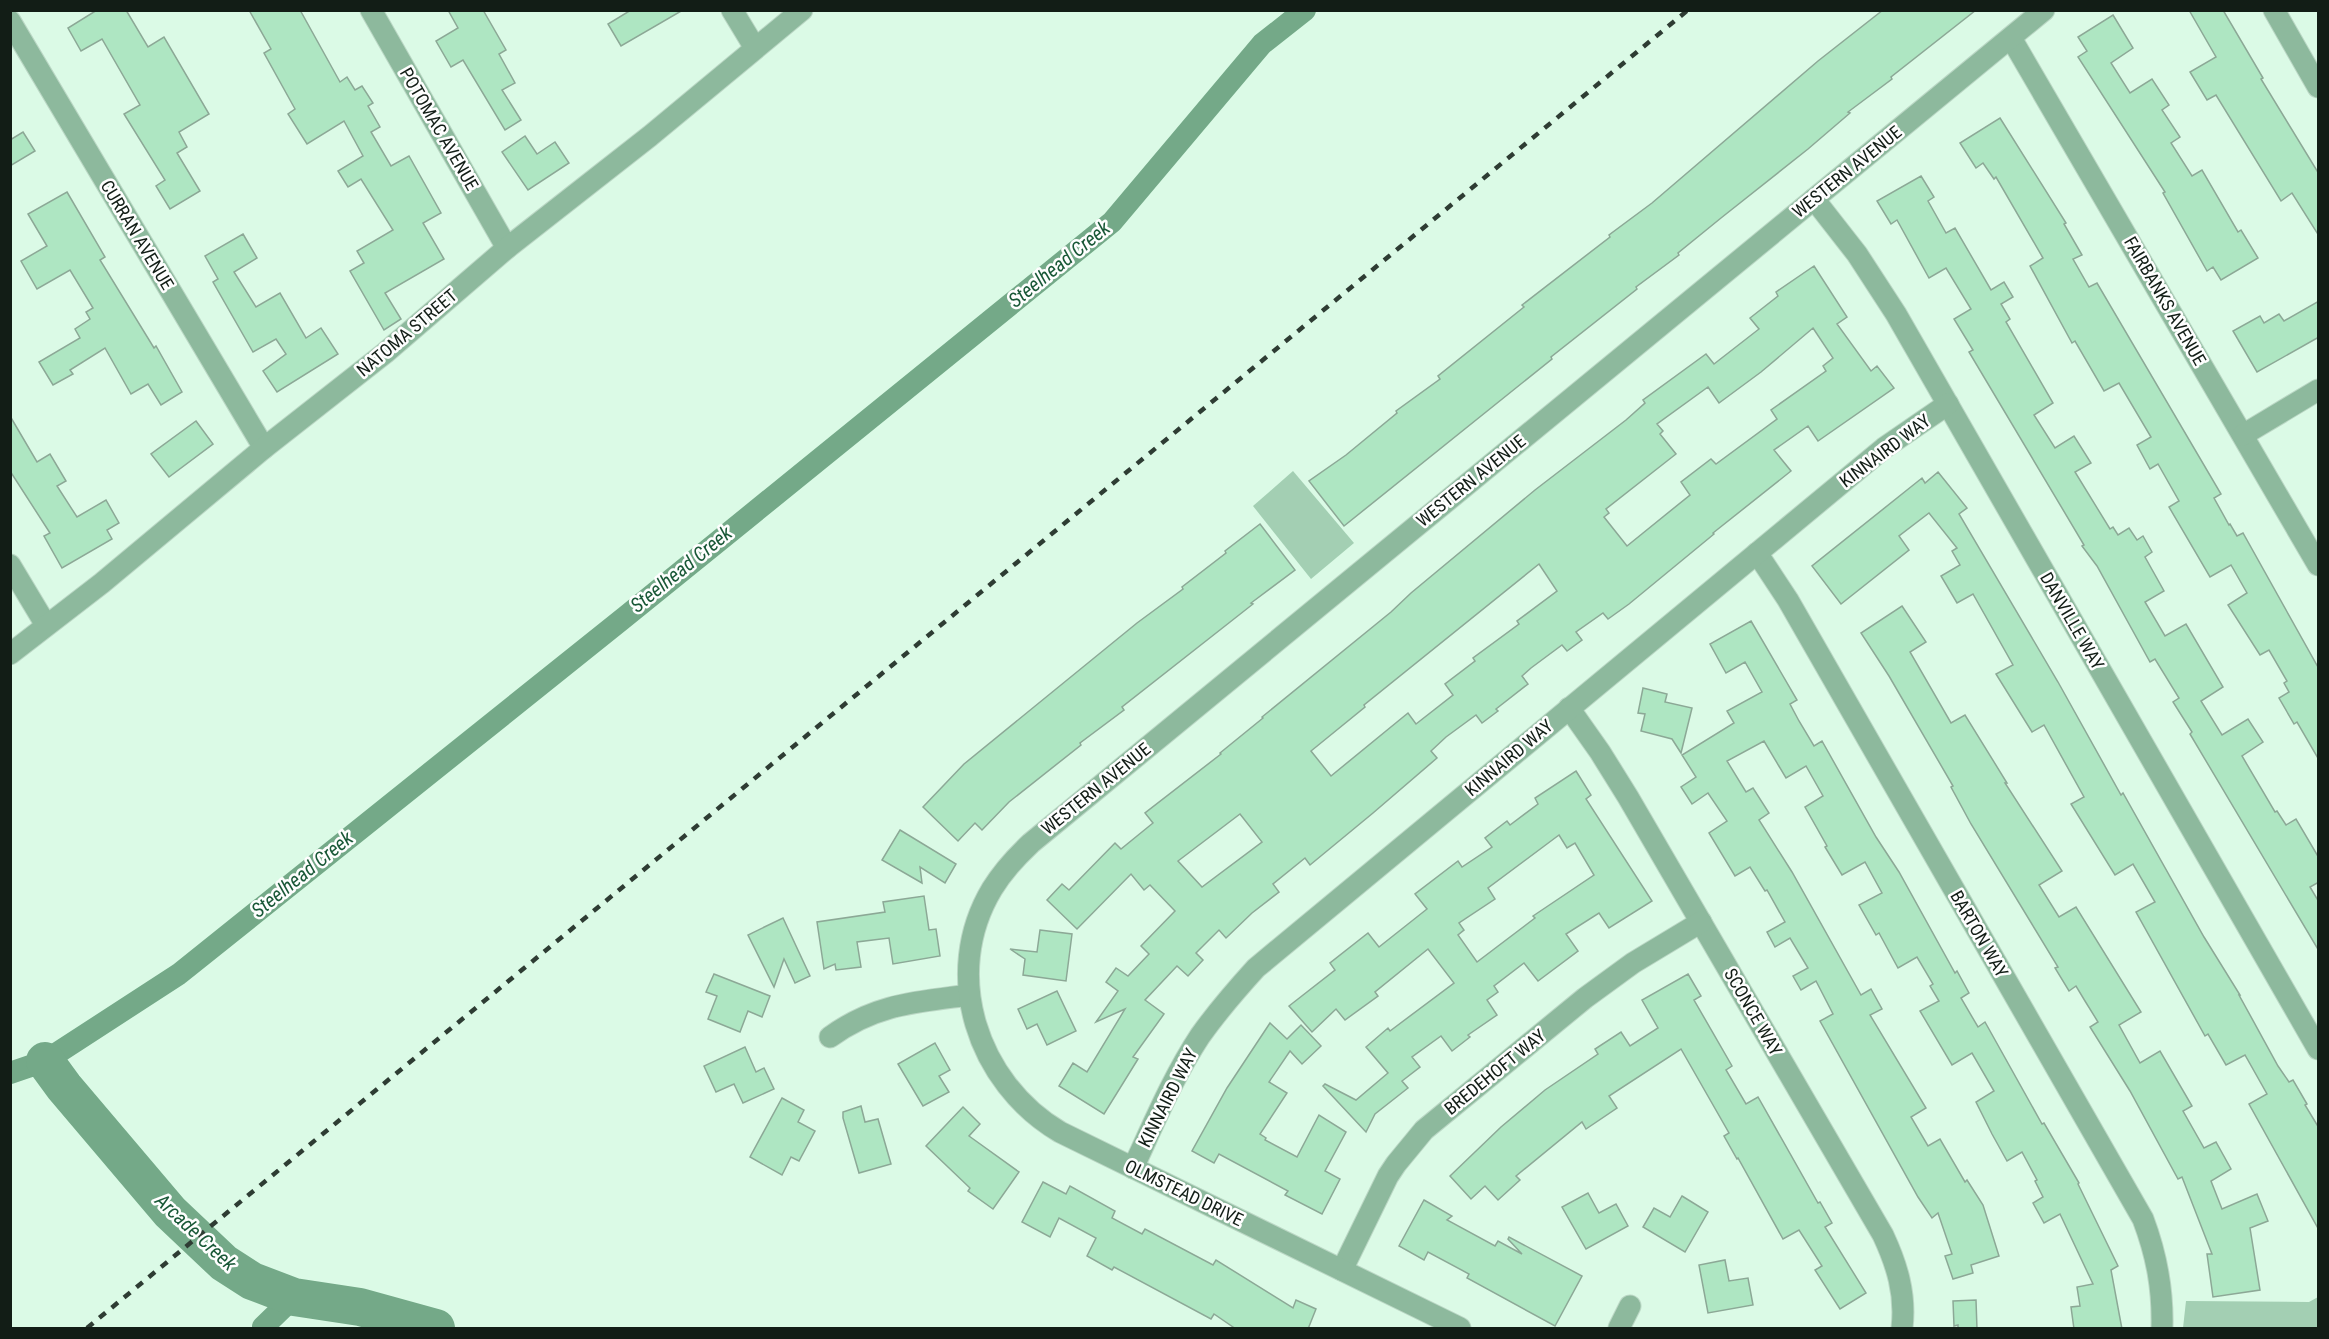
<svg xmlns="http://www.w3.org/2000/svg" width="2329" height="1339" viewBox="0 0 2329 1339" font-family="'Roboto Condensed',sans-serif">
  <style>
    .green { fill: #a3cfb3 }
    .lines { fill: none; stroke-linecap: round; stroke-linejoin: round }
    .canal { stroke: #74a988; stroke-width: 22 }
    .river { stroke: #74a988; stroke-width: 38 }
    .building { fill: #aee6c2; stroke: #8ca896; stroke-width: 1.5; fill-rule: evenodd }
    .minor-casing { stroke: #bbd7c5; stroke-width: 23 }
    .minor { stroke: #8db99d; stroke-width: 21 }
    .rail { stroke: #2e3c33; stroke-width: 4.5; stroke-dasharray: 8 8; stroke-linecap: butt }
    .labels { text-anchor: middle; stroke-width: 5; stroke-linejoin: round; paint-order: stroke }
    .street-label { font-size: 18px; fill: #121d16; stroke: #fefefe }
    .water-label { font-size: 20px; font-style: italic; fill: #195837; stroke: #fefefe }
  </style>
  <rect width="100%" height="100%" fill="#dbfae6"/>
  <!-- green -->
  <g class="green">
    <polygon points="1293,471 1354,543 1311,579 1253,506"/>
    <polygon points="2318,1297 2318,1328 2183,1328 2186,1301 2309,1302"/>
  </g>
  <g class="lines">
    <!-- canal -->
    <g class="canal">
      <polyline points="10,1073 45,1061 179,974 625,617 1112,222 1262,44 1305,10"/>
      <polyline points="263,1327 294,1297"/>
    </g>
    <!-- river -->
    <polyline class="river" points="45,1061 64,1087 170,1212 224,1263 252,1281 294,1297 360,1307 436,1328"/>
  </g>
  <!-- building -->
  <g class="building">
    <polygon points="97,10 126,10 148,47 164,37 209,114 179,132 187,147 177,153 200,191 170,209 156,186 165,180 124,114 140,105 102,39 81,51 68,28"/>
    <polygon points="249,10 300,10 340,82 347,77 355,90 362,86 373,103 368,106 380,127 371,132 391,166 409,156 441,213 423,223 444,259 385,293 401,319 384,330 350,271 364,263 357,251 393,230 361,179 348,187 338,171 363,156 344,121 307,144 288,114 295,109 264,53 271,49"/>
    <polygon points="448,10 483,10 506,50 499,54 515,83 502,90 521,120 505,130 463,60 451,67 436,41 458,28"/>
    <polygon points="631,10 683,10 621,46 608,24"/>
    <polygon points="1883,10 1976,10 1891,77 1892,79 1848,112 1850,113 1808,149 1721,218 1678,253 1679,255 1636,287 1637,289 1551,357 1552,359 1344,526 1309,481 1346,455 1397,413 1396,411 1440,379 1438,376 1524,307 1522,305 1610,237 1609,235 1652,203 1818,61"/>
    <polygon points="2189,10 2223,10 2263,78 2261,79 2319,174 2319,236 2292,193 2281,201 2216,95 2207,100 2190,72 2216,57"/>
    <polygon points="2113,15 2133,48 2111,63 2130,93 2152,79 2169,105 2162,110 2180,137 2171,143 2192,176 2202,170 2238,232 2241,230 2258,258 2221,280 2213,267 2207,271 2163,193 2165,192 2078,57 2087,51 2078,37"/>
    <polygon points="2000,118 2066,223 2064,224 2082,255 2073,259 2089,287 2097,283 2221,494 2214,498 2229,525 2230,524 2237,536 2243,533 2319,669 2319,760 2297,722 2294,724 2279,698 2289,692 2284,683 2287,681 2269,650 2260,655 2228,605 2247,593 2231,565 2210,577 2169,507 2179,501 2158,464 2150,469 2137,445 2151,437 2119,383 2104,391 2075,341 2072,343 2030,266 2043,258 1996,177 1994,179 1983,163 1976,168 1960,143"/>
    <polygon points="23,132 35,151 10,166 10,140"/>
    <polygon points="525,136 537,154 555,142 569,163 528,190 502,152"/>
    <polygon points="1921,176 1934,197 1928,201 1946,233 1955,228 1991,290 2004,282 2013,297 2001,304 2010,319 2006,322 2053,403 2034,415 2055,448 2074,436 2091,463 2075,472 2110,529 2113,527 2118,535 2129,528 2137,540 2143,536 2152,552 2145,557 2164,591 2145,602 2165,636 2186,624 2223,687 2201,701 2222,735 2248,719 2263,742 2242,756 2275,812 2277,811 2286,825 2296,819 2319,858 2319,882 2310,887 2319,902 2319,951 2190,734 2192,732 2173,702 2179,698 2155,659 2150,662 2097,566 2082,546 2084,545 1969,352 1973,350 1954,319 1971,309 1946,268 1929,278 1897,220 1891,224 1877,201"/>
    <polygon points="67,192 105,257 100,260 154,348 156,346 182,392 161,405 148,384 131,394 105,348 70,370 73,374 53,385 39,362 80,338 75,329 90,319 86,312 93,308 70,270 37,289 21,261 47,246 28,214"/>
    <polygon points="243,234 257,258 234,272 256,307 280,293 306,338 321,328 338,354 277,392 263,371 286,354 276,339 253,352 213,282 218,279 205,256"/>
    <path d="M1814,266l33,51 -10,7 34,47 6,-5 17,22 -76,53 -10,-15 -34,24 17,21 -78,62 1,1 -85,70 -21,15 -5,-6 -27,19 6,8 -15,11 -5,-6 -31,23 -9,8 6,8 -32,25 2,2 -16,12 -6,-8 -30,22 -15,14 6,7 -64,55 -63,52 -5,-7 -32,26 6,8 -27,21 -26,25 -7,-8 -23,23 7,7 -15,16 -11,-10 -32,34 19,14 -31,43 5,2 -34,55 -45,-28 14,-23 14,9 38,-63 -29,13 22,-31 -12,-9 10,-14 12,8 21,-22 -8,-8 34,-35 -25,-26 -6,5 -13,-16 -54,55 -30,-29 15,-16 7,6 46,-47 6,6 32,-26 -8,-10 76,-59 -1,-1 43,-35 -1,-1 129,-105 20,-19 124,-103 91,-70 19,-17 -2,-3 63,-46 8,10 45,-35 -9,-11 28,-22 -2,-4zM1813,328l20,30 -10,8 3,5 -55,39 6,9 -61,45 -5,-5 -30,23 9,13 -63,51 -23,-29 5,-4 -3,-4 70,-55 -16,-20 3,-3 -6,-7 51,-37 11,16 42,-31zM1539,564l18,27 -40,30 2,3 -46,34 2,3 -30,23 8,11 -37,29 -8,-11 -77,63 -20,-25 54,-44 -1,-2zM1240,814l22,28 -60,45 -24,-26z"/>
    <polygon points="2319,301 2319,337 2257,372 2233,331 2260,316 2264,323 2279,314 2284,321"/>
    <polygon points="10,416 37,462 50,454 66,481 57,486 77,517 106,500 119,523 107,530 112,539 62,568 44,536 50,533 10,471"/>
    <polygon points="196,421 213,444 169,477 151,454"/>
    <polygon points="1938,472 1967,508 1959,514 2058,682 2121,795 2123,793 2204,937 2240,995 2239,995 2278,1066 2289,1082 2293,1080 2307,1104 2305,1105 2319,1128 2319,1230 2249,1104 2267,1094 2245,1055 2226,1065 2208,1034 2205,1036 2136,912 2155,902 2133,864 2115,875 2071,804 2084,797 2044,725 2032,732 1996,674 2013,665 1973,594 1957,603 1941,576 1960,565 1952,551 1957,548 1929,513 1899,536 1909,550 1841,604 1812,566 1922,478 1925,483"/>
    <polygon points="1260,524 1295,570 1251,603 1253,604 1122,707 1124,710 1080,743 1081,745 1009,802 982,830 975,823 958,841 923,807 964,764 1137,623 1183,589 1182,587 1226,553 1225,551"/>
    <polygon points="1902,606 1926,642 1910,652 1951,723 1965,715 2007,783 2005,783 2062,871 2039,885 2059,917 2076,907 2141,1012 2119,1025 2140,1063 2160,1051 2192,1106 2183,1111 2204,1148 2216,1142 2231,1169 2211,1181 2222,1209 2257,1194 2268,1221 2250,1228 2260,1290 2213,1297 2207,1254 2212,1254 2182,1177 2178,1179 2130,1091 2090,1027 2098,1022 2085,1001 2076,986 2069,991 2055,968 2058,967 1971,824 1951,787 1953,786 1889,676 1861,633"/>
    <polygon points="1751,621 1797,700 1790,704 1799,721 1814,746 1822,741 1876,837 1899,872 1955,973 1957,971 1969,993 1961,998 1978,1027 1985,1022 2042,1124 2044,1123 2079,1183 2078,1184 2118,1266 2111,1270 2122,1329 2074,1329 2071,1307 2080,1306 2077,1287 2093,1284 2060,1214 2044,1223 2033,1203 2043,1197 2035,1181 2037,1180 2022,1152 2007,1161 1992,1134 1976,1102 1994,1091 1972,1053 1952,1065 1920,1011 1939,1001 1930,986 1933,984 1917,957 1898,968 1879,933 1876,935 1859,905 1882,893 1865,862 1842,875 1825,847 1827,846 1805,807 1823,796 1806,766 1786,778 1764,741 1727,761 1746,792 1753,788 1769,813 1759,820 1792,872 1861,995 1871,989 1882,1009 1870,1015 1926,1108 1911,1117 1928,1146 1940,1139 1965,1182 1967,1180 1983,1205 1999,1256 1971,1265 1973,1273 1953,1279 1945,1256 1952,1254 1938,1213 1932,1218 1918,1197 1820,1021 1833,1014 1816,981 1801,990 1793,976 1808,968 1790,938 1775,947 1767,932 1785,922 1767,890 1765,891 1750,867 1735,876 1709,833 1727,821 1708,793 1692,804 1681,787 1696,777 1682,755 1734,723 1727,711 1762,692 1745,662 1726,673 1710,644"/>
    <polygon points="1643,688 1667,694 1665,702 1692,708 1681,753 1672,739 1641,731 1645,714 1638,713"/>
    <path d="M1576,771l15,24 -5,4 66,102 -43,27 -10,-15 -33,21 12,17 -40,30 -14,-18 -30,23 4,6 -11,8 10,15 -29,20 2,2 -18,14 -11,-15 -29,21 8,10 -18,14 6,7 -33,26 -9,18 -43,-46 2,-2 31,16 32,-27 -22,-26 22,-19 2,3 64,-48 -26,-34 -53,43 3,4 -33,24 -9,-11 -24,23 -23,-26 46,-36 -5,-7 38,-30 11,14 48,-38 -12,-15 43,-33 4,6 30,-20 -7,-9 22,-17 3,4 28,-21 -3,-6zM1559,835l8,13 8,-5 19,32 -61,41 2,2 -58,44 -19,-27 6,-5 -5,-7 36,-24 -7,-11z"/>
    <polygon points="900,830 956,864 945,883 920,867 922,883 882,860"/>
    <polygon points="924,896 929,930 936,929 940,956 893,964 889,938 857,942 861,967 836,970 835,964 824,969 817,922 885,912 883,902"/>
    <polygon points="783,918 810,976 795,983 784,959 774,987 748,935"/>
    <polygon points="1040,930 1072,934 1066,981 1023,975 1025,959 1010,949 1037,952"/>
    <polygon points="714,974 770,996 762,1017 748,1011 740,1032 708,1019 717,996 706,992"/>
    <polygon points="1688,974 1701,996 1694,1000 1732,1066 1726,1070 1746,1104 1758,1097 1818,1203 1820,1202 1832,1223 1825,1227 1866,1293 1840,1309 1815,1270 1822,1266 1799,1230 1783,1239 1738,1158 1737,1159 1724,1136 1729,1133 1681,1049 1609,1096 1617,1108 1586,1129 1582,1122 1516,1176 1520,1180 1498,1200 1485,1186 1471,1199 1450,1176 1501,1127 1545,1090 1598,1054 1595,1049 1621,1032 1630,1046 1658,1028 1642,1000"/>
    <polygon points="1057,991 1076,1031 1047,1045 1037,1024 1027,1029 1018,1009"/>
    <polygon points="1270,1023 1287,1039 1301,1025 1321,1046 1302,1064 1290,1051 1269,1082 1287,1093 1260,1134 1266,1138 1265,1140 1297,1157 1319,1115 1346,1132 1325,1171 1340,1179 1322,1214 1285,1195 1288,1191 1219,1154 1214,1163 1192,1151 1227,1088"/>
    <polygon points="935,1043 950,1070 939,1076 949,1092 923,1106 898,1064"/>
    <polygon points="745,1047 756,1072 764,1068 774,1089 743,1103 734,1084 716,1092 704,1066"/>
    <polygon points="782,1098 804,1110 798,1122 815,1131 799,1161 791,1157 782,1175 750,1157"/>
    <polygon points="861,1106 865,1122 878,1119 891,1164 859,1173 843,1118 843,1112"/>
    <polygon points="963,1107 980,1124 969,1136 1019,1172 993,1209 968,1191 970,1188 926,1146"/>
    <polygon points="1043,1182 1066,1194 1070,1186 1115,1211 1112,1218 1142,1234 1145,1229 1213,1265 1216,1260 1293,1308 1296,1300 1316,1309 1308,1329 1236,1329 1214,1314 1211,1319 1114,1267 1112,1270 1087,1256 1096,1238 1059,1218 1050,1237 1022,1222"/>
    <polygon points="1588,1193 1599,1213 1616,1204 1628,1226 1586,1249 1562,1207"/>
    <polygon points="1682,1196 1708,1212 1685,1252 1643,1227 1654,1208 1670,1217"/>
    <polygon points="1424,1200 1452,1216 1447,1220 1495,1246 1498,1241 1522,1254 1508,1239 1509,1237 1582,1276 1555,1326 1467,1278 1469,1274 1428,1252 1424,1260 1399,1246"/>
    <polygon points="1725,1260 1729,1281 1748,1278 1753,1305 1708,1313 1699,1265"/>
    <polygon points="1976,1300 1977,1329 1958,1329 1958,1325 1954,1326 1953,1301"/>
  </g>
  <g class="lines">
    <!-- minor casing -->
    <g class="minor-casing">
      <g id="minor">
        <polyline points="371,10 507,248"/>
        <polyline points="732,10 755,48"/>
        <polyline points="2274,10 2318,87"/>
        <polyline points="10,21 264,448"/>
        <polyline points="2011,38 2318,565"/>
        <polyline points="1814,199 1857,254 1896,314 2318,1049"/>
        <polyline points="2243,435 2318,390"/>
        <path d="M1757,553l31,47 355,619c14,37 20,70 19,109"/>
        <polyline points="10,565 46,625"/>
        <polyline points="10,654 102,583 264,448 385,353 507,248 650,136 802,10"/>
        <path d="M1569,708l31,44 28,45 255,438c14,30 23,59 19,93"/>
        <path d="M830,1037c45,-33 86,-35 139,-42"/>
        <path d="M1133,1168c21,-45 40,-91 67,-132 17,-24 36,-46 56,-68l628,-520 64,-44"/>
        <polyline points="1342,1270 1388,1176 1396,1164 1424,1130 1585,998 1633,963 1701,922"/>
        <path d="M1460,1328l-400,-196c-83,-49 -119,-158 -68,-243 11,-18 24,-32 39,-46l1013,-833"/>
        <polyline points="1619,1328 1630,1306"/>
      </g>
    </g>
    <!-- minor -->
    <use href="#minor" class="minor"/>
    <!-- rail -->
    <polyline class="rail" points="87,1328 1688,10"/>
  </g>
  <g class="labels">
    <!-- street labels -->
    <g class="street-label">
      <text transform="translate(439 129) rotate(60)" y="6">POTOMAC AVENUE</text>
      <text transform="translate(1847 172) rotate(-39)" y="6">WESTERN AVENUE</text>
      <text transform="translate(137 235) rotate(59)" y="6">CURRAN AVENUE</text>
      <text transform="translate(2165 301) rotate(60)" y="6">FAIRBANKS AVENUE</text>
      <text transform="translate(407 333) rotate(-40)" y="6">NATOMA STREET</text>
      <text transform="translate(1885 451) rotate(-37)" y="6">KINNAIRD WAY</text>
      <text transform="translate(1471 481) rotate(-39)" y="6">WESTERN AVENUE</text>
      <text transform="translate(2072 621) rotate(60)" y="6">DANVILLE WAY</text>
      <text transform="translate(1509 758) rotate(-40)" y="6">KINNAIRD WAY</text>
      <text transform="translate(1096 789) rotate(-39)" y="6">WESTERN AVENUE</text>
      <text transform="translate(1979 934) rotate(60)" y="6">BARTON WAY</text>
      <text transform="translate(1753 1012) rotate(60)" y="6">SCONCE WAY</text>
      <text transform="translate(1495 1072) rotate(-39)" y="6">BREDEHOFT WAY</text>
      <text transform="translate(1168 1098) rotate(-63)" y="6">KINNAIRD WAY</text>
      <text transform="translate(1184 1193) rotate(26)" y="6">OLMSTEAD DRIVE</text>
    </g>
    <!-- water labels -->
    <g class="water-label">
      <text transform="translate(1059 264) rotate(-39)" y="7">Steelhead Creek</text>
      <text transform="translate(681 569) rotate(-39)" y="7">Steelhead Creek</text>
      <text transform="translate(302 874) rotate(-39)" y="7">Steelhead Creek</text>
      <text transform="translate(196 1232) rotate(43)" y="7">Arcade Creek</text>
    </g>
  </g>
  <!-- border -->
  <rect width="2329" height="1339" fill="none" stroke="#121d16" stroke-width="24"/>
</svg>
